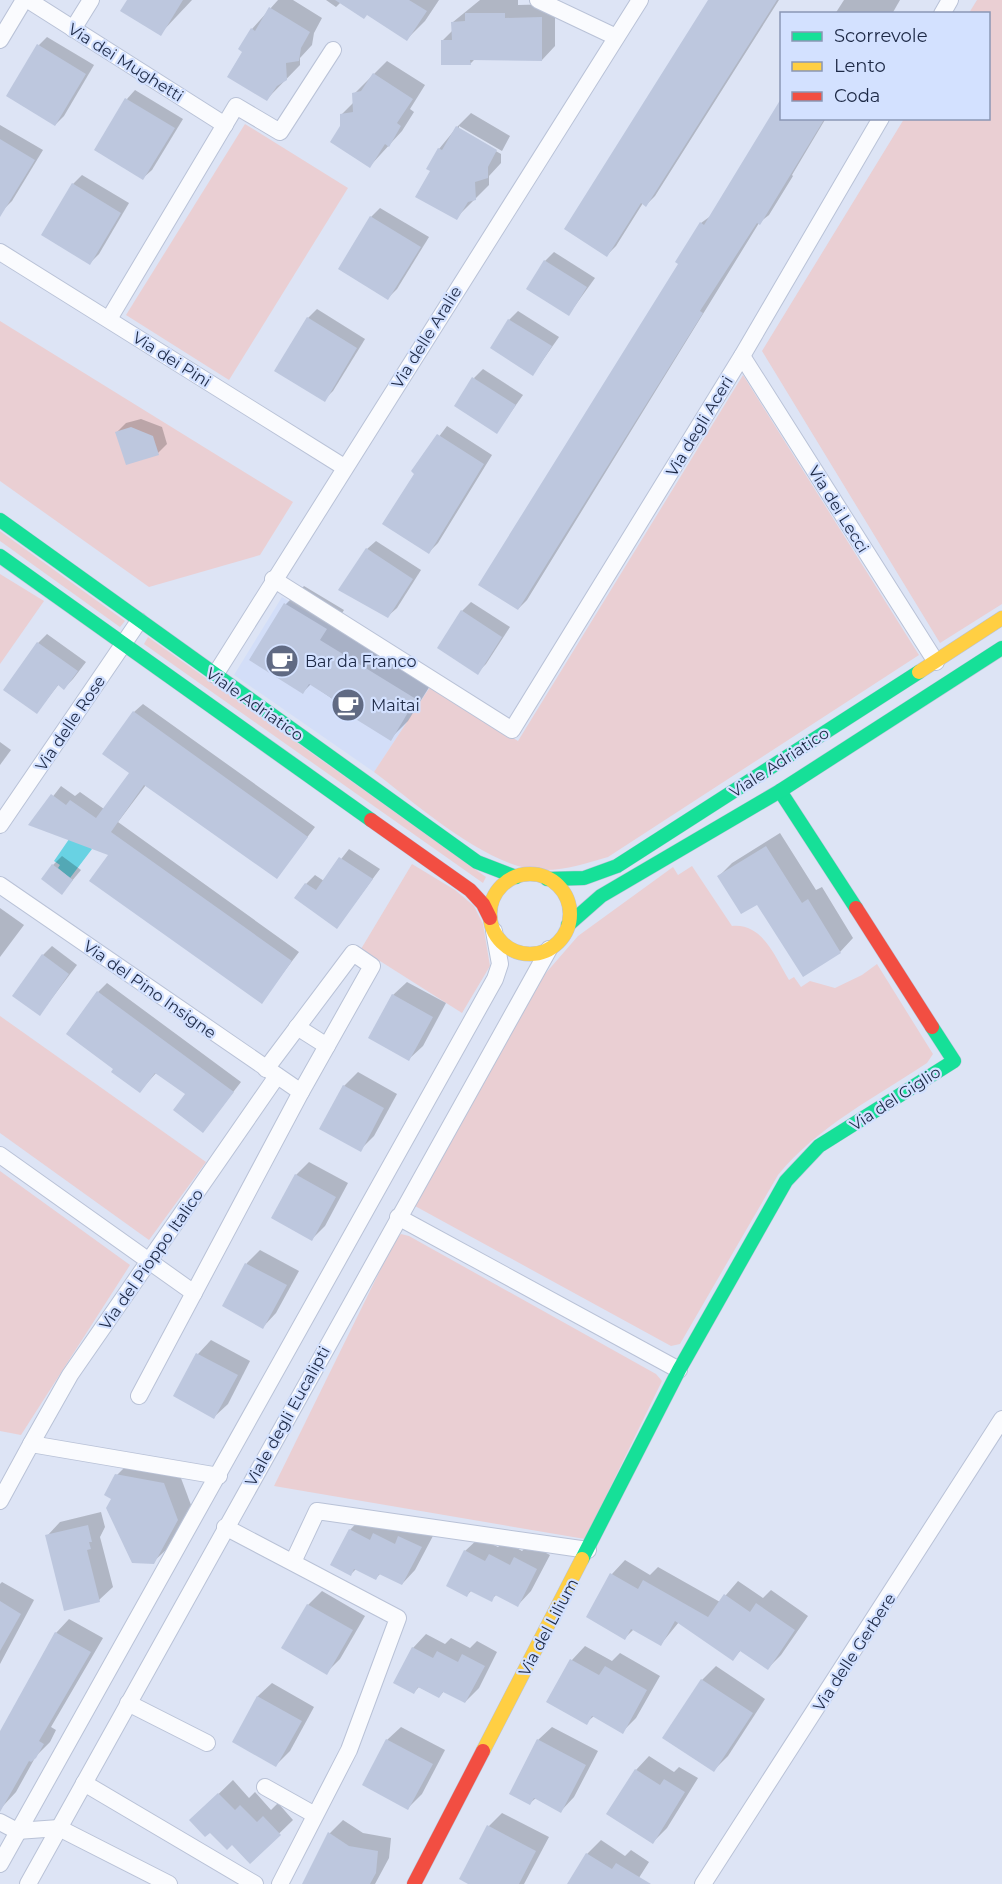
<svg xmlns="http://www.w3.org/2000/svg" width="1002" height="1884" viewBox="0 0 1002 1884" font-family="Montserrat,sans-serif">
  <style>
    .built { fill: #d3def8 }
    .green { fill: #eacfd3 }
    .water { fill: #68d2e3 }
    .shadow { fill: #0003 }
    .building { fill: #bdc7de }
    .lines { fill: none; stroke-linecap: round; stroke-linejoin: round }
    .street-casing { stroke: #b9c2d7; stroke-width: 18 }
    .fast-casing { stroke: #b9c2d7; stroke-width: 15 }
    .slow-casing { stroke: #b9c2d7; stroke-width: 15 }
    .jam-casing { stroke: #b9c2d7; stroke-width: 15 }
    .street { stroke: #fafbfe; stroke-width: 16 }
    .fast { stroke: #16e098; stroke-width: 14 }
    .slow { stroke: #ffcf43; stroke-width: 14 }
    .jam { stroke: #f24e42; stroke-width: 14 }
    .labels { text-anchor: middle; stroke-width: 4.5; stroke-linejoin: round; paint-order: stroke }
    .street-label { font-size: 16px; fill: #1d2946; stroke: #d3e1ff }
    .poi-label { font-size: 16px; fill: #1d2946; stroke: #d3e1ff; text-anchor: start }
  </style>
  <rect width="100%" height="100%" fill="#dde4f5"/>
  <!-- built -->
  <polygon class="built" points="282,597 430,687 374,772 234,675"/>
  <!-- green -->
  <g class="green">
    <polygon points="977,0 1002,0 1002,604 940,643 762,351 904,119 988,118 988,14 969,13"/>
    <polygon points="245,124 348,188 229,380 126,315"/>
    <polygon points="0,321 293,502 260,555 149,587 0,481"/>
    <path d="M743,375l176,280 -311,202c-21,6 -41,13 -63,13 -55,1 -128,-66 -171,-98l56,-85 88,54z"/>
    <polygon points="0,531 125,621 120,627 0,541"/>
    <polygon points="0,574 44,601 0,664"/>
    <polygon points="148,637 486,877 483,883 144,644"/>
    <polygon points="412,864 455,890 474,906 483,924 490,966 462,1013 361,949"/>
    <path d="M692,866l40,60c31,-3 43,31 57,54l5,-3 7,10 9,-6 25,7 27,-13 15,-11 56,90 -6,9c-51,34 -109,63 -149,112l-98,169 -9,2 -256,-140 4,-12 126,-220 33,-38 95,-69 5,8z"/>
    <polygon points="0,1016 206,1162 149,1240 0,1133"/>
    <polygon points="0,1171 130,1265 21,1435 0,1431"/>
    <polygon points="401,1234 409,1236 656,1374 662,1381 585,1539 274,1486 395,1240"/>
  </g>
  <!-- water -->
  <polygon class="water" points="76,829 92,849 70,878 58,868 60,865 54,861"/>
  <!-- shadow -->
  <g class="shadow">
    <polygon points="129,0 192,0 160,34"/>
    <polygon points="278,0 293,0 322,18 314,33 312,45 300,58 300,65 267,99 244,51 252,29"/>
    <polygon points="326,0 439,0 425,21 407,39 368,13 341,2 336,7"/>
    <polygon points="480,0 518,0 518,5 555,4 555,46 542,60 475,59 470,64 442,41 453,30 453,22"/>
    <polygon points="709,0 779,0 655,196 646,205 643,203 616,246 607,255"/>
    <polygon points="844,0 900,0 892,14 835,14"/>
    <polygon points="47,37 94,65 64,116 55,125 39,45"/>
    <polygon points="387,61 425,85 410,109 414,112 402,131 370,166 341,126 341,115 354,102 354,94"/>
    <polygon points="135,90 183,119 152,170 143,178 127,99"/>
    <polygon points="471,113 510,136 502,151 459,126 459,130 501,154 501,163 489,176 489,185 456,218 432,171 428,168 439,149 457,127"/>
    <polygon points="782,118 826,118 792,175 793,176 769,215 759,223 527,600 518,609 680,263 701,223 712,215"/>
    <polygon points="0,125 43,150 12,201 3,210 0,208"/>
    <polygon points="82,175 129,203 99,254 90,263 73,184"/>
    <polygon points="380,208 429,237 397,289 388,298 340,269 371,217"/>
    <polygon points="554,252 595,278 569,314 545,261"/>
    <polygon points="317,309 365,339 333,391 324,400 308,318"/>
    <polygon points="518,311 559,337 533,374 509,320"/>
    <polygon points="483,369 523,395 497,432 474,378"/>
    <polygon points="141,419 162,427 167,444 158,453 117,432 126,423"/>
    <polygon points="447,426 492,455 438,543 429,552 416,473 413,471"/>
    <polygon points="376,541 421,570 397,608 388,616 367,549"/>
    <polygon points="304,586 344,610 337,621 433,681 408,721 390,739 311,684 303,692 251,660 286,604"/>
    <polygon points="471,602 510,627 486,664 477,673 462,611"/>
    <polygon points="47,634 86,662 73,679 64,688 59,684 37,712 38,643"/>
    <polygon points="143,704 315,827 277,877 146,785 118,822 299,952 261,1002 111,854 31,825 61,786 75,796 80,792 104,809 131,773 134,712"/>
    <polygon points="0,742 11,750 0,765"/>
    <polygon points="780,833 816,890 822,887 853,938 840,952 719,876 732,863"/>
    <polygon points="349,849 380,869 337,927 306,884 315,875 324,881"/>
    <polygon points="62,856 81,870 62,893 53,865"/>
    <polygon points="0,908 24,925 0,957"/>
    <polygon points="52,946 77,965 40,1014 43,955"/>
    <polygon points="407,982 446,1003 423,1046 409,1059 393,995"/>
    <polygon points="107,983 241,1082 203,1131 187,1093 157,1072 140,1091 115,1069 98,992"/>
    <polygon points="358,1072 397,1094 374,1136 360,1150 344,1086"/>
    <polygon points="309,1162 348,1183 325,1226 312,1239 296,1175"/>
    <polygon points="260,1250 299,1271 276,1313 263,1327 224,1306 247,1263"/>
    <polygon points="211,1340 250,1361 228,1404 214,1417 175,1396 198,1354"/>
    <polygon points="130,1462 178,1470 191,1505 167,1549 153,1562 113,1498 117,1475"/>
    <polygon points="101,1512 105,1527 100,1537 113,1587 99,1600 47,1536 60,1522"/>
    <polygon points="363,1516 434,1534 415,1570 402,1584 381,1573 375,1579 356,1569 351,1574 350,1530"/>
    <polygon points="479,1538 498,1547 504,1541 522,1551 529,1544 550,1555 531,1591 518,1605 497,1594 491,1600 472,1590 467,1595 465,1551"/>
    <polygon points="625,1560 650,1575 658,1567 720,1602 738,1581 763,1598 771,1590 808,1616 781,1655 768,1668 741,1650 733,1659 679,1622 661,1644 634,1629 625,1638 612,1574"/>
    <polygon points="2,1582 34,1600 0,1664 0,1584"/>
    <polygon points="322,1591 365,1616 340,1659 326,1673 284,1648 308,1605"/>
    <polygon points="69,1619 103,1638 51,1727 56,1730 50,1742 36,1756 16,1792 3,1806 0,1804 0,1735 56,1633"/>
    <polygon points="426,1634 445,1644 451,1638 470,1648 477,1641 497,1652 479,1688 465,1702 444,1691 439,1697 419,1687 414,1692 413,1648"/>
    <polygon points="585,1646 612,1661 620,1653 660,1676 636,1718 622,1732 594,1716 586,1723 548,1701 572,1660"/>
    <polygon points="716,1666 765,1699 728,1756 714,1770 702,1680"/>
    <polygon points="272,1683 314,1707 290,1751 276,1765 234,1741 258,1696"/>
    <polygon points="401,1727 445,1750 422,1794 408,1808 387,1740"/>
    <polygon points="552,1727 598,1751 574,1797 561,1811 536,1798 530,1803 538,1740"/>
    <polygon points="649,1756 674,1772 679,1767 698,1778 667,1828 653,1842 636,1770"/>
    <polygon points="233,1780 249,1798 255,1792 271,1810 278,1803 293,1820 250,1862 205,1807"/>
    <polygon points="502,1813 549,1837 524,1884 471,1884 489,1826"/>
    <polygon points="343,1820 363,1833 391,1838 389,1858 375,1884 304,1884 330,1833"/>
    <polygon points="601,1840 625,1856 631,1850 649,1862 635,1884 568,1884 587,1854"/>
  </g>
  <!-- building -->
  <g class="building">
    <polygon points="127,0 183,0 161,36 120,11"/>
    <polygon points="335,0 409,0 427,11 407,41 367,15 364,19"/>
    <polygon points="708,0 777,0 646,207 641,203 607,257 564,229"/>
    <polygon points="269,7 310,32 301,48 299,61 286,63 287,80 277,86 267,101 227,77 242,52 238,49 251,28 255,31"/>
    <polygon points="465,13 505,13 505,18 542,17 542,61 470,60 471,65 441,65 441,40 452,40 451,22 465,21"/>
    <polygon points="37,44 86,74 55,126 6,96"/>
    <polygon points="373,73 413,99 397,123 401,126 389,147 385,144 370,168 330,142 340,126 340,114 353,112 352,93 361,91"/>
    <polygon points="782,97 782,118 825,118 760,225 757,223 700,311 703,313 518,610 478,585 678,264 675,262 700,222 704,225"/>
    <polygon points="125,98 175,128 143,180 94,150"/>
    <polygon points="456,126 497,150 488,167 488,178 475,182 476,200 468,202 457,220 415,197 430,171 426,169 438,148 442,150"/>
    <polygon points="0,139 35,160 0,217"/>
    <polygon points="72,183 121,213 90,265 41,235"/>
    <polygon points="370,216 421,247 388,300 338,269"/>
    <polygon points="544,260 587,287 569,316 526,289"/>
    <polygon points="307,317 357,348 325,402 274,371"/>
    <polygon points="508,319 552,346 533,376 490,348"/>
    <polygon points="472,377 516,405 497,434 454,406"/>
    <polygon points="131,427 153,436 159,455 126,465 115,432"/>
    <polygon points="437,434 484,464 429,554 382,524 414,474 411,471"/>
    <polygon points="366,548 413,579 388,618 338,590"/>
    <polygon points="284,603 327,629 320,640 416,699 391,741 333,705 336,701 309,684 303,694 249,660"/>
    <polygon points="461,610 502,637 478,675 437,648"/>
    <polygon points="37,642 78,671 64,690 58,685 37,714 3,690"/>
    <polygon points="133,711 308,837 277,879 144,785 111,832 292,961 262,1004 89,881 108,855 28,825 51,794 66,805 70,800 96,818 129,773 102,754"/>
    <polygon points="766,846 802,903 808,899 841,953 803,977 757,905 741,914 717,876"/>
    <polygon points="339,857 373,879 337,929 294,898 305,883 316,890"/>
    <polygon points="52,864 73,880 62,895 41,879"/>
    <polygon points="42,954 69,974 40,1016 12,996"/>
    <polygon points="97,991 234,1092 203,1133 173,1110 185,1094 155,1073 140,1093 111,1072 113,1069 66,1034"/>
    <polygon points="392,994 433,1017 409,1061 368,1038"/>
    <polygon points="343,1085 384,1108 361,1152 319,1129"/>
    <polygon points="295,1174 336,1197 312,1241 271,1218"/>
    <polygon points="245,1263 287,1285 263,1329 222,1306"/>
    <polygon points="196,1353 238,1375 214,1419 173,1396"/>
    <polygon points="115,1474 164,1483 178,1520 154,1564 132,1563 106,1508 111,1499 104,1495"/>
    <polygon points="88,1525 92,1542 89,1542 91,1549 87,1550 100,1602 64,1611 45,1535"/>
    <polygon points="349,1529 370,1540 373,1533 395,1544 398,1536 422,1547 402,1585 379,1574 376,1580 354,1569 351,1576 330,1565"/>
    <polygon points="464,1550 485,1561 489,1554 510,1565 514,1557 537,1569 518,1607 495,1595 492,1602 470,1591 467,1597 446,1586"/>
    <polygon points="610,1573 638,1589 643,1580 708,1617 724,1594 750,1612 756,1603 795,1630 768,1670 740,1651 733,1661 675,1621 661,1646 631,1629 625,1640 586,1617"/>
    <polygon points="0,1601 21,1614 0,1651"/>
    <polygon points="307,1604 353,1630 327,1675 281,1648"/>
    <polygon points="55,1632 91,1652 39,1741 44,1744 36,1758 31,1762 29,1761 0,1812 0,1731"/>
    <polygon points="412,1647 433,1658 437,1651 458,1662 462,1654 485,1666 465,1703 443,1692 439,1698 418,1687 414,1694 393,1683"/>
    <polygon points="570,1659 599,1675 605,1666 647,1690 623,1734 592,1716 587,1725 546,1702"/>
    <polygon points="701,1679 753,1713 714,1772 662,1738"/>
    <polygon points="257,1696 302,1721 276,1767 232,1742"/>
    <polygon points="386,1739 433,1764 408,1810 362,1785"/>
    <polygon points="537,1739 586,1765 561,1813 534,1798 530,1805 509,1794"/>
    <polygon points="635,1769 660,1785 664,1779 685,1792 653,1844 606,1814"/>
    <polygon points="218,1793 235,1810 240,1805 257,1822 263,1816 281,1835 250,1864 232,1845 227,1850 210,1833 205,1837 189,1820"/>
    <polygon points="487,1825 536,1851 519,1884 468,1884 459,1879"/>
    <polygon points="328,1832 349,1846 378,1851 376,1873 370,1884 302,1884"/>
    <polygon points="586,1853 612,1869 616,1863 651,1884 567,1884"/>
  </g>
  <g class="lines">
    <!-- street casing -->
    <g class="street-casing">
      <g id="street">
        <polyline points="28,0 225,125"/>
        <polyline points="538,0 616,37"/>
        <polyline points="942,14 950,0"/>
        <polyline points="73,29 91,0"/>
        <polyline points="0,40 24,0"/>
        <polyline points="0,252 344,467"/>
        <polyline points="109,319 236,106 280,132 333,50"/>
        <polyline points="742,356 936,662"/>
        <polyline points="273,579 512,730 742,356 881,118"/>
        <polyline points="215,675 640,0"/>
        <polyline points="0,825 139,621"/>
        <polyline points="0,885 301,1092"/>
        <polyline points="297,1027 327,1046"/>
        <polyline points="0,1155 194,1293"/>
        <polyline points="398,1217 679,1370"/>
        <polyline points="139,1396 301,1092 372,966 353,953 266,1069"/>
        <polyline points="31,1444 70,1375 277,1076"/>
        <polyline points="0,1501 31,1444 219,1476"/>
        <polyline points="225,1527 398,1618 349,1750 280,1884"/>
        <polyline points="293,1562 317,1511 588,1550"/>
        <polyline points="128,1703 207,1743"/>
        <polyline points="84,1783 255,1884"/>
        <polyline points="265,1787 315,1815"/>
        <polyline points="0,1822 17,1831 59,1828 169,1884"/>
        <polyline points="0,1864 495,979 500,964 494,931"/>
        <polyline points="28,1884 549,949"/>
        <polyline points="703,1884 1002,1419"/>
      </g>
    </g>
    <!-- fast casing -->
    <g class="fast-casing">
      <g id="fast">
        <polyline points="0,520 477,862 516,877"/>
        <polyline points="0,556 371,820"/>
        <polyline points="780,791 856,908"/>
        <polyline points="547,879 584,878 617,866 919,672"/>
        <polyline points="568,925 601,896 780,791 1002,648"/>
        <polyline points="582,1559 679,1370 786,1181 819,1146 954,1061 932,1027"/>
      </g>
    </g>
    <!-- slow casing -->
    <g class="slow-casing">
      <g id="slow">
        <polyline points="919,672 1002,618"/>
        <circle cx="530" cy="914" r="40"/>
        <polyline points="483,1751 582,1559"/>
      </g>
    </g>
    <!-- jam casing -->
    <g class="jam-casing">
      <g id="jam">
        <polyline points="371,820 470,890 483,904 490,918"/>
        <polyline points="856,908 932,1027"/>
        <polyline points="414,1884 483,1751"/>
      </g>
    </g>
    <!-- street -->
    <use href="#street" class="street"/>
    <!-- fast -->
    <use href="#fast" class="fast"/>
    <!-- slow -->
    <use href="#slow" class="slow"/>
    <!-- jam -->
    <use href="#jam" class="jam"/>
  </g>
  <!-- icons -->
  <defs>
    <g id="cafe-disc" transform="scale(1.725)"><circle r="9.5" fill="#606a83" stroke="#d3e1ff"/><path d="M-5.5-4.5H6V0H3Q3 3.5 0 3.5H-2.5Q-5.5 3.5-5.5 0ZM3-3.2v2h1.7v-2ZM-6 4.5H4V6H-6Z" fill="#fff"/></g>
  </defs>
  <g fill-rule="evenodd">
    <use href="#cafe-disc" x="282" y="661"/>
    <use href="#cafe-disc" x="348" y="705"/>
  </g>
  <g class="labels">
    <!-- street labels -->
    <g class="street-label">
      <text transform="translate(126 62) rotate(32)" y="6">Via dei Mughetti</text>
      <text transform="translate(426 337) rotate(-58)" y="6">Via delle Aralie</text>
      <text transform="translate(172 359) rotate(32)" y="6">Via dei Pini</text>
      <text transform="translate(699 426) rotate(-59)" y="6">Via degli Aceri</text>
      <text transform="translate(839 509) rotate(58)" y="6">Via dei Lecci</text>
      <text transform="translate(255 704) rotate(35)" y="6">Viale Adriatico</text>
      <text transform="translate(70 723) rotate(-56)" y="6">Via delle Rose</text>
      <text transform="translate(779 762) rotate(-33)" y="6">Viale Adriatico</text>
      <text transform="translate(150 989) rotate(35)" y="6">Via del Pino Insigne</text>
      <text transform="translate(895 1098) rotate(-33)" y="6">Via del Giglio</text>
      <text transform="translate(151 1259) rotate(-55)" y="6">Via del Pioppo Italico</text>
      <text transform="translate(287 1416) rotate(-61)" y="6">Viale degli Eucalipti</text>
      <text transform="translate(548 1627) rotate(-62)" y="6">Via del Lilium</text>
      <text transform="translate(854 1652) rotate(-57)" y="6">Via delle Gerbere</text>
    </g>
    <!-- poi labels -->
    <g class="poi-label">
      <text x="305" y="667">Bar da Franco</text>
      <text x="371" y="711">Maitai</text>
    </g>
  </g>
  <!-- legend -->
  <rect x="780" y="12" width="210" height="108" fill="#d3e1ff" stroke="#8a97b5" stroke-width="1.5"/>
  <rect x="792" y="32" width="30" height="9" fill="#16e098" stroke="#8a97b5" stroke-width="1.5"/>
  <text x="834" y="42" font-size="18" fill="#1d2946">Scorrevole</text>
  <rect x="792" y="62" width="30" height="9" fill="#ffcf43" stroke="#8a97b5" stroke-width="1.5"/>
  <text x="834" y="72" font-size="18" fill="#1d2946">Lento</text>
  <rect x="792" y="92" width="30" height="9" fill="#f24e42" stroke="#8a97b5" stroke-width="1.5"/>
  <text x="834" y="102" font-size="18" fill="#1d2946">Coda</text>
</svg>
